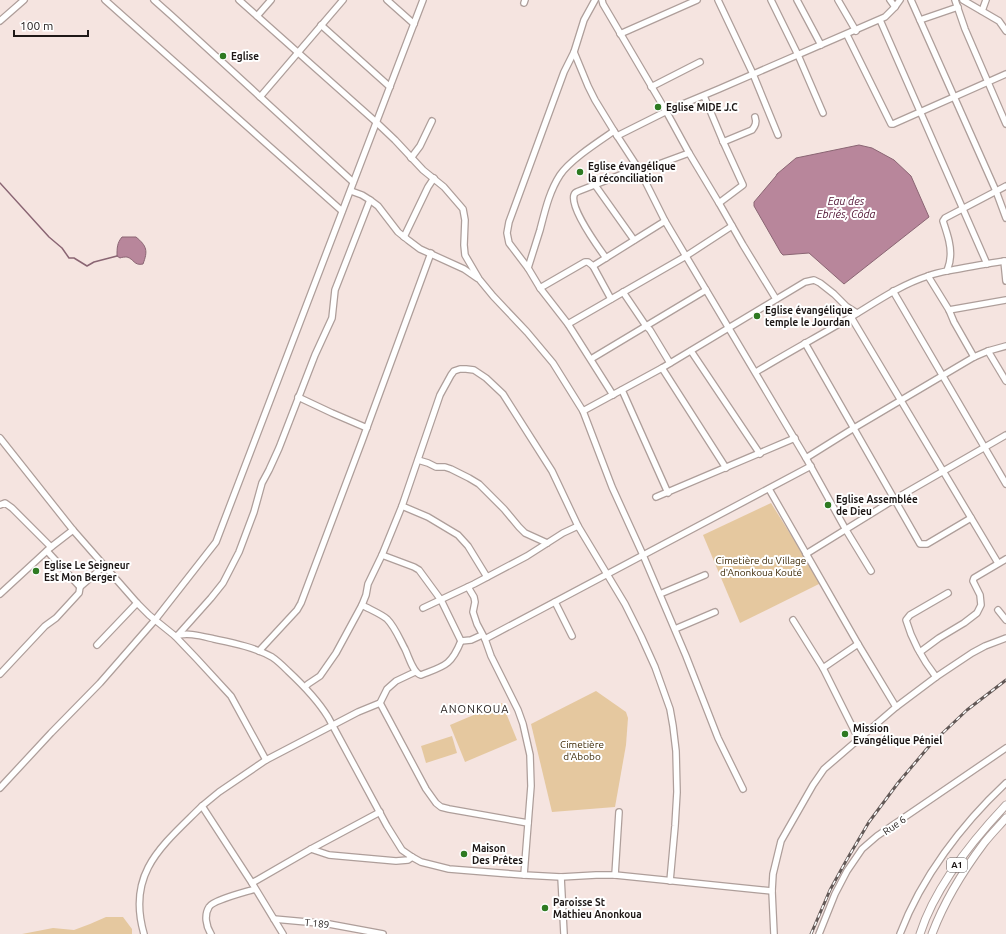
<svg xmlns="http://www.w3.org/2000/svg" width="1006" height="934" viewBox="0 0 1006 934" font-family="Ubuntu,sans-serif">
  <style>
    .green { fill: #e5c89f }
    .water { fill: #b8869b; stroke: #8a6573 }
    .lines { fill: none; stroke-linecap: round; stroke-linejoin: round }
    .stream { stroke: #8a6573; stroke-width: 1.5 }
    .minor-casing { stroke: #ae9e9a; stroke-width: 8 }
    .major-casing { stroke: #ae9e9a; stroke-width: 9 }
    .minor { stroke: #fff; stroke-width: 5.5 }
    .major { stroke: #fff; stroke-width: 7 }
    .rail-casing { stroke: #625856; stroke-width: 3 }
    .rail { stroke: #fff; stroke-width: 1.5; stroke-dasharray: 4.5; stroke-linecap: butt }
    .poi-dot { fill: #2e7a22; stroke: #fff; stroke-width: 1.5 }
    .labels { text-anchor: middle; stroke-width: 4; stroke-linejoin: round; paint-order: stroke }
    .shield { fill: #fff; stroke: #625d5d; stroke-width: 1 }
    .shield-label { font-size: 9px; font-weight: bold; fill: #1e1817 }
    .poi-label { font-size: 10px; font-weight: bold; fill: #1e1817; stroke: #fff; text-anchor: start }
    .park-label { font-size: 10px; fill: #3b2703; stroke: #fff }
    .street-label { font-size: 10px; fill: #1e1817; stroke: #fff }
    .water-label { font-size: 11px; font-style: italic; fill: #521535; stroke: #fff }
    .neighbourhood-label { font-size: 11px; letter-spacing: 1px; fill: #1e1817; stroke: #fff }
  </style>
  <rect width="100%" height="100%" fill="#f5e4e0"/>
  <!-- green -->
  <g class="green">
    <polygon points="771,503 821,583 740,623 703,535"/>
    <polygon points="596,691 626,712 628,718 626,745 615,807 552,812 531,724"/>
    <polygon points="502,703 517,740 465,762 450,725"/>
    <polygon points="452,736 457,753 426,763 421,746"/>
    <polygon points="106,917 123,917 132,929 132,934 22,934 53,928 74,930 90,924"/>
  </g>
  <!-- water -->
  <g class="water">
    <polygon points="859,145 872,148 894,160 911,176 929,217 844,284 809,253 783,255 781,253 754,206 754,202 776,176 777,174 796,158"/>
    <path d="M122,237h14c11,9 12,14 7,27 -9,2 -9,-5 -16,-7 -2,0 -5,0 -7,1l-3,-2c0,-8 0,-13 5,-19z"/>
  </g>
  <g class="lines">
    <!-- stream -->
    <polyline class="stream" points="0,183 49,237 62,248 69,258 74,258 87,266 94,262 117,256"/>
    <!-- minor casing -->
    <g class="minor-casing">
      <g id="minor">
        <polyline points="105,0 342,211"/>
        <polyline points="154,0 172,16 353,182"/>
        <polyline points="239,0 376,122 395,140 423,170 444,187 463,209 465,220 464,245 465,255 479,279 493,296 527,332 553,363 583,411 612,487 643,555 686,656 718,738 743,789"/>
        <polyline points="387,0 414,24"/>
        <polyline points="595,0 584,20 574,52 588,86 595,100 614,131 640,171 665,221 806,458 846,530 871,571"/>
        <polyline points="602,0 603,4 666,111 689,153 719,203 743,185 722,139 704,96"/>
        <polyline points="718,0 753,74 778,135"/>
        <polyline points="771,0 798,55 823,113"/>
        <polyline points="797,0 821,45"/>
        <polyline points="838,0 856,31"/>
        <polyline points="890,0 895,7"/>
        <polyline points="911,0 996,191 1006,218"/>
        <polyline points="955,0 965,29 1006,124"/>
        <polyline points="963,0 999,21 1006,31"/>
        <polyline points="524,3 525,0"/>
        <polyline points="982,11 986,0"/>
        <polyline points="257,16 271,0"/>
        <polyline points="880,20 987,264"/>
        <polyline points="920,20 958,7"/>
        <polyline points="0,21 24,0"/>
        <polyline points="321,25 390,87"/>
        <polyline points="620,34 697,0"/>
        <polyline points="847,35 891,124 893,124 1006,74"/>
        <polyline points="651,87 700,62"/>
        <polyline points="260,97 343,0"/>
        <polyline points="617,136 671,109 719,89 885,17 895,7 900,0"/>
        <path d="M723,142l29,-12c3,-4 5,-7 3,-13"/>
        <polyline points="411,158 420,146 432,121"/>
        <polyline points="640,171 689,153"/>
        <polyline points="595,185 634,240"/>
        <polyline points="351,191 362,195 370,200 378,206 398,232 408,240 420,249 464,269 477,278"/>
        <polyline points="719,203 743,245 776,299"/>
        <polyline points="404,237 428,187 434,178"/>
        <path d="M606,258c-8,-11 -36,-50 -32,-63 1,-3 3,-3 5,-4l59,-23"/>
        <polyline points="1004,261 1006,281"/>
        <polyline points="593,266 611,299"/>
        <polyline points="528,268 509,243 507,233 509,222 564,72 574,52"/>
        <path d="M947,271c1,-4 3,-8 3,-12 2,-12 -3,-26 -7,-38l2,-3 61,-32"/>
        <polyline points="928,276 949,310 954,322 974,357"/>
        <polyline points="540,288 585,262 588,262 593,266 665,221"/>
        <polyline points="893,291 1006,484"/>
        <polyline points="623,292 646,326 650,330 670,363"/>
        <polyline points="949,310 1006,300"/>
        <polyline points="851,317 998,563"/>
        <polyline points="568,324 686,256 732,226"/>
        <polyline points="805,343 920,544 927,544 971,518"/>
        <polyline points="691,351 760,454"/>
        <polyline points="988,351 1006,381"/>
        <polyline points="591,359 706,290"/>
        <polyline points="662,368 726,468"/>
        <path d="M756,372c31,-19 63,-36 95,-55 25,-15 49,-32 77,-41 10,-4 20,-5 30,-7 16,-3 32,-6 48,-8"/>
        <polyline points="622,390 668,493"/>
        <path d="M613,395l-45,-71 -28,-36 -12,-20c4,-13 8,-25 12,-38 5,-19 9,-38 20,-55 10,-15 38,-33 54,-44"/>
        <polyline points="298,397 332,413 367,428"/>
        <polyline points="583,411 662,368 805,282 814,280 820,283 834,294 846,306 857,313"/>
        <polyline points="0,438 73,530 137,603 149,615 175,636 196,658 231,696 266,760"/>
        <polyline points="806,458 854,428 974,357 988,351 1006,346"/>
        <polyline points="418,460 428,463 436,467 445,467 451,469 469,478 479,484 504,509 519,527 525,533 547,543"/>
        <polyline points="769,489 858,644 896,707"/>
        <polyline points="656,497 795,438"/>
        <polyline points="0,505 5,503 12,508 51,547"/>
        <polyline points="402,506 428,517 458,535 468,546 487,577"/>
        <polyline points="47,551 80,587"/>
        <polyline points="806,554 895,499 1006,435"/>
        <polyline points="468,587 474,597 475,602 473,612 477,624 485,639 491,656 518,710 523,724 530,755 531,786 524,875"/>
        <polyline points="0,594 51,547 73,530"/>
        <polyline points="660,594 705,575"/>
        <polyline points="555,602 572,636"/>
        <path d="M362,605c7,4 19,9 25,14 8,8 13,21 18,30 4,8 8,24 16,26 23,-9 30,-9 40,-34"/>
        <polyline points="423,608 474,584 527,556 563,533 578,526"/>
        <polyline points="998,610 1006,620"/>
        <polyline points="793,620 823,668 859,740"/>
        <polyline points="675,629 715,612"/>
        <polyline points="178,635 211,598 223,583 239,552 254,512 262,483 269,470 279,448 315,355 332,318 335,290 370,200"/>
        <path d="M175,636c13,-4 26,0 39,3 19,4 40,8 58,18 6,4 11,9 16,14 15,14 29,28 40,46l59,109 15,24 10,7 9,5 28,7 75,6 37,2 35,-2h19l157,16"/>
        <polyline points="485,639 811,466"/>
        <polyline points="461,641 441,600 419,570 414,567 382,555 402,506 440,395 451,375 454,371 460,369 466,369 474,370 486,378 503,394 552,471 578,526 625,604 641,636 655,667 670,709 673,726 676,751 677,792 675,826 670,881"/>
        <polyline points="461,641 471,640 482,635"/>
        <polyline points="97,645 137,603"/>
        <polyline points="259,651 297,610 301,603 362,441 431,253"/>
        <polyline points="920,652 939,638 964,623 977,613 981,605 980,595 973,581 974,578 1006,559"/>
        <polyline points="823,668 858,644"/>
        <polyline points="0,674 45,626 56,618 79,593 80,587 104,566"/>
        <path d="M936,677c-13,-17 -24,-36 -30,-57l4,-5 38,-22"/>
        <polyline points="305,687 308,684 320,676 336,653 362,605 366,595 368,584 382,555"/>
        <polyline points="380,703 426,789 436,803 441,807 449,809 528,823"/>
        <polyline points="0,788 51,733 100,683 155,620 216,542 423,0"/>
        <polyline points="311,849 329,855 396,861 408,860 412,857"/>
        <polyline points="615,875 619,812"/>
        <polyline points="561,877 564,934"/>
        <polyline points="252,883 311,849 380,812"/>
        <polyline points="274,919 329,924 383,934"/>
        <path d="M144,934c-18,-62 19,-89 58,-128"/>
        <path d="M211,934c-5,-8 -7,-19 -2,-27 4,-7 37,-15 46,-18"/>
        <polyline points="283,934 252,883 202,806 219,792 266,760 358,712 380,703 387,689 396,681 415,672"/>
        <polyline points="774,934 772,891 773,874 781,841 813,785 824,769 896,707 936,677 972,653 985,646 1006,638"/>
        <polyline points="819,934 835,894 847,871 862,849 877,836 1006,748"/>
        <path d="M900,934c21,-56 62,-110 106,-151"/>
      </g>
    </g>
    <!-- major casing -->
    <g class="major-casing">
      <g id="major">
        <path d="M920,934c15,-47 53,-94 86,-129"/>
        <path d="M932,934c12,-32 31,-63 52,-91 7,-9 15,-17 22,-25"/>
      </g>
    </g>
    <!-- minor -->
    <use href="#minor" class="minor"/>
    <!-- major -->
    <use href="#major" class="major"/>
    <!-- rail casing -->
    <g class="rail-casing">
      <polyline id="rail" points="811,934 830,890 846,861 869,822 898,783 931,744 967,710 1006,680"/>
    </g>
    <!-- rail -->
    <use href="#rail" class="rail"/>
  </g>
  <!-- markers -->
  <g class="poi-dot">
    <circle cx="223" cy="56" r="4"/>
    <circle cx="658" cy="107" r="4"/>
    <circle cx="580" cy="172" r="4"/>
    <circle cx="757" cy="316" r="4"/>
    <circle cx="828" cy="505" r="4"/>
    <circle cx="36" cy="571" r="4"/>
    <circle cx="845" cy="734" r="4"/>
    <circle cx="464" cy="854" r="4"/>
    <circle cx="545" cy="908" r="4"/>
  </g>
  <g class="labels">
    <!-- shield labels -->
    <rect class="shield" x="947" y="858" width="20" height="14" rx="3"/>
    <g class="shield-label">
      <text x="957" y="868">A1</text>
    </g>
    <!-- poi labels -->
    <g class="poi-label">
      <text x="231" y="60">Eglise</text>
      <text x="666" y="111">Eglise MIDE J.C</text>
      <text x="588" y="170">Eglise évangélique<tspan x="588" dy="12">la réconciliation</tspan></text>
      <text x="765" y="314">Eglise évangélique<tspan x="765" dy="12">temple le Jourdan</tspan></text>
      <text x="836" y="503">Eglise Assemblée<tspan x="836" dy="12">de Dieu</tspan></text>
      <text x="44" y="569">Eglise Le Seigneur<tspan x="44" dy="12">Est Mon Berger</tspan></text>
      <text x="853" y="732">Mission<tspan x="853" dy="12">Evangélique Péniel</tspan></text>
      <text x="472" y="852">Maison<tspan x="472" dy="12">Des Prêtes</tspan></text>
      <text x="553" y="906">Paroisse St<tspan x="553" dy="12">Mathieu Anonkoua</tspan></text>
    </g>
    <!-- park labels -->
    <g class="park-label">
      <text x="761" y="564">Cimetière du Village<tspan x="761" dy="12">d'Anonkoua Kouté</tspan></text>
      <text x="582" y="748">Cimetière<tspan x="582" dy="12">d'Abobo</tspan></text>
    </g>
    <!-- street labels -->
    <g class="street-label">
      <text transform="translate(894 825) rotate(-34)" y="4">Rue 6</text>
      <text transform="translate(317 923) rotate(6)" y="4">T 189</text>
    </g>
    <!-- water labels -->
    <g class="water-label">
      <text x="846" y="205">Eau des<tspan x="846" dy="13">Ebriés, Côda</tspan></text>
    </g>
    <!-- neighbourhood labels -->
    <g class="neighbourhood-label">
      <text x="475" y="713">ANONKOUA</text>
    </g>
  </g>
  <!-- scale -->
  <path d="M14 30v6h74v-6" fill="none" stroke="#1e1817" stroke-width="2"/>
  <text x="20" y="30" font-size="12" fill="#1e1817" stroke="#ffffff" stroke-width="3" paint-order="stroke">100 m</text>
</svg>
